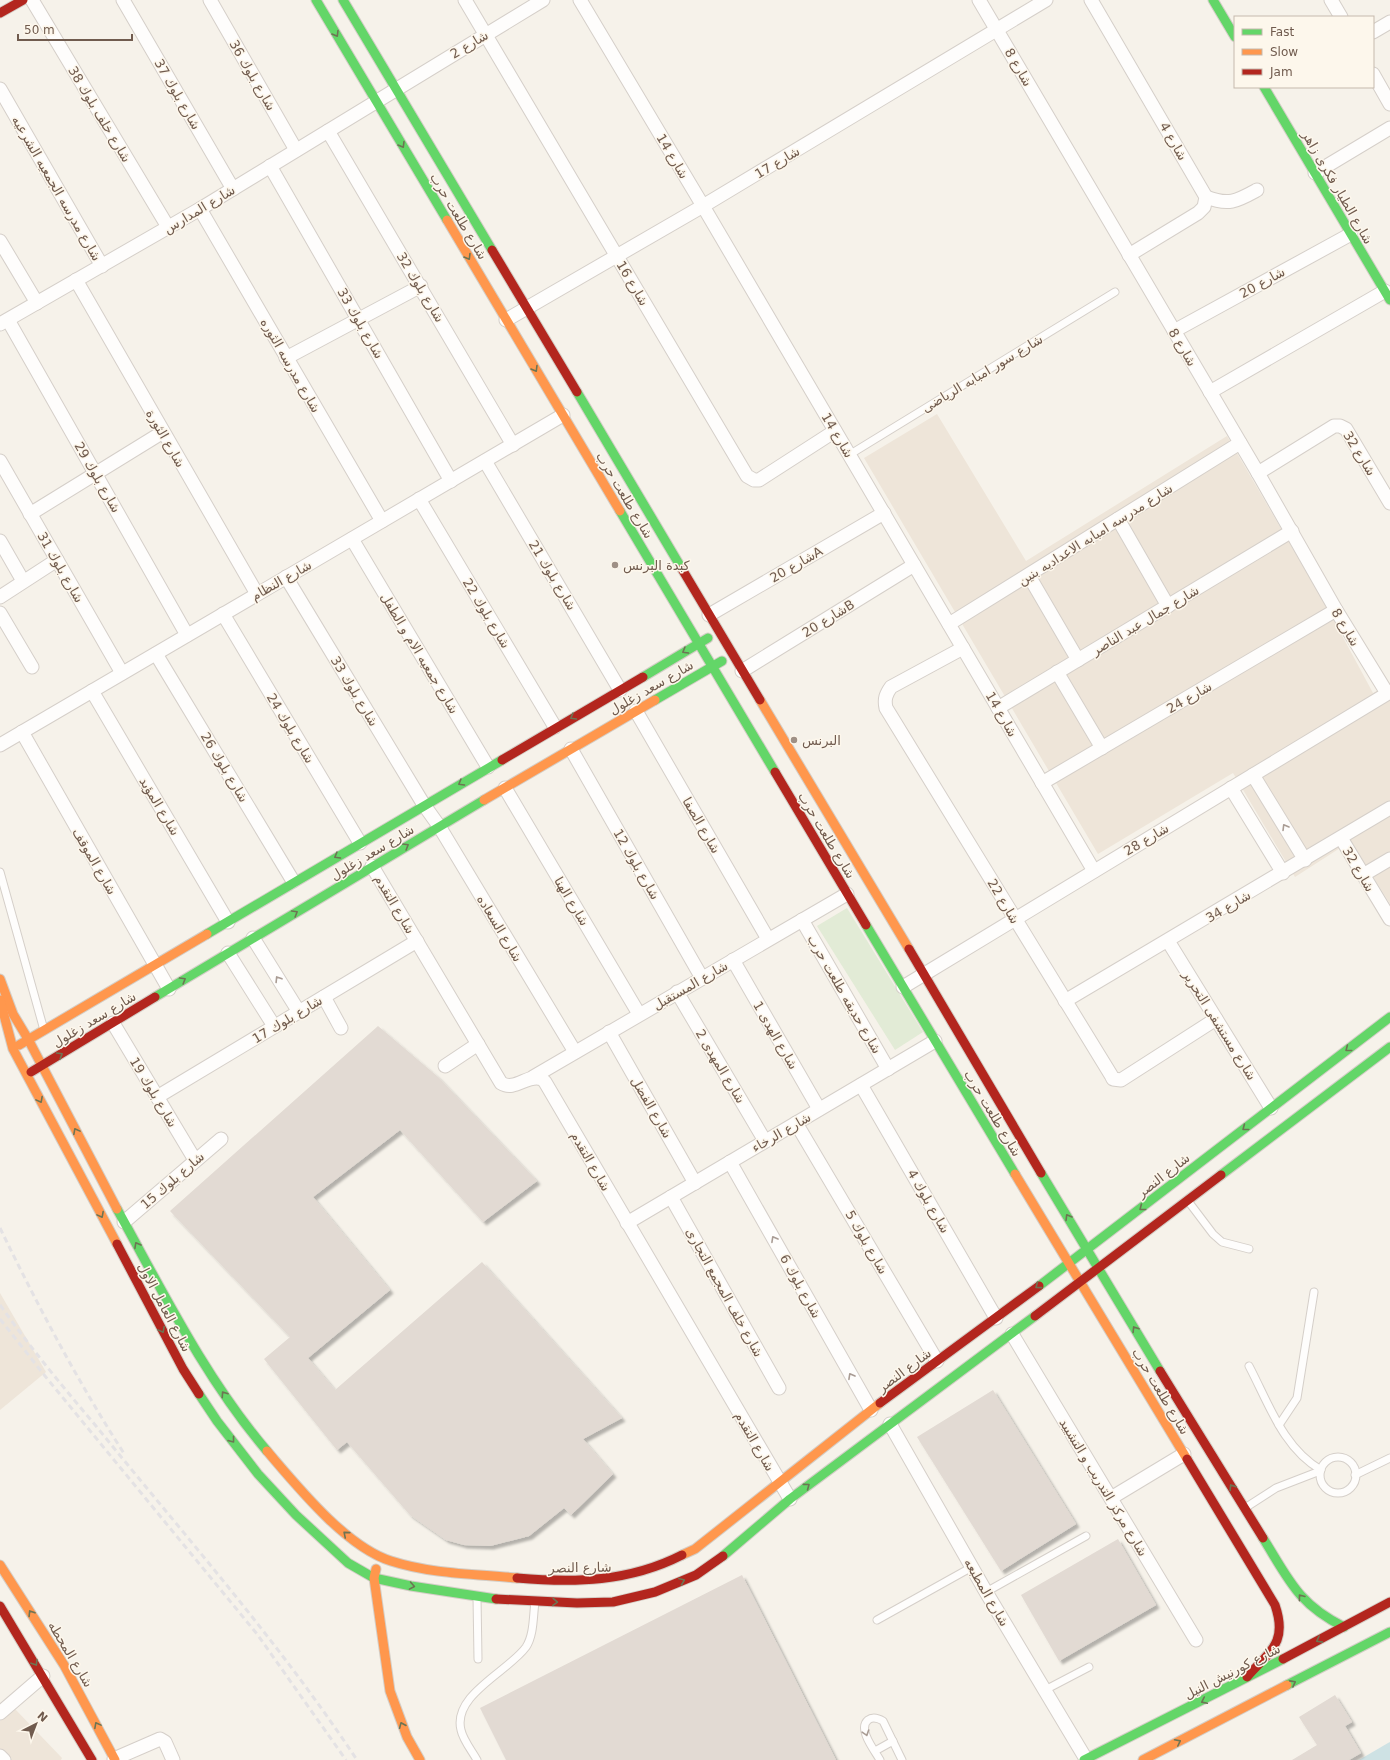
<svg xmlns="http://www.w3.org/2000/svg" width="1390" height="1760" viewBox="0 0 1390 1760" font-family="'DejaVu Sans',Vazirmatn,sans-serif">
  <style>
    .residential { fill: #eee5d9 }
    .green { fill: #e2ebd6 }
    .water { fill: #cee2e4 }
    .building { fill: #e2dad3; filter: url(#shadow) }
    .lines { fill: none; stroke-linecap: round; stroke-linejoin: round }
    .lane-casing { stroke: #d5cfc9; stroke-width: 9 }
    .street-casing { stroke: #d5cfc9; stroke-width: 15 }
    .fast-casing { stroke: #d4cec7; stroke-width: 11 }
    .slow-casing { stroke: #d4cec7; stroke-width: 11 }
    .jam-casing { stroke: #d4cec7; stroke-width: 11 }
    .lane { stroke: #fefdfc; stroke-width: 7 }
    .street { stroke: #fefdfc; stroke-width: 13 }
    .fast { stroke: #63d668; stroke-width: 9 }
    .slow { stroke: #ff974d; stroke-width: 9 }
    .jam { stroke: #b3261e; stroke-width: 9 }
    .rail { stroke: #e4e2e4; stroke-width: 3; stroke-dasharray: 6 4; stroke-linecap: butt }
    .oneway { stroke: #6d7453 }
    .oneway2 { stroke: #a99c94 }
    .poi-dot { fill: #9f9085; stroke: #fdf7ec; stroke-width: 1.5 }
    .labels { text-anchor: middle; stroke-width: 3; stroke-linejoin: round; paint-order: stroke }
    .street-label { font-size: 13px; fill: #705b4e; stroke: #fdf7ec }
    .poi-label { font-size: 13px; fill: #705b4e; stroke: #fdf7ec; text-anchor: start }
  </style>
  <defs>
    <filter id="shadow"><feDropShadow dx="3.5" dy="3.5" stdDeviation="1" flood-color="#0004"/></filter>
  </defs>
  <rect width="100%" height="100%" fill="#f6f2ea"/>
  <!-- residential -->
  <g class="residential">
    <polygon points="937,414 1026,561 1227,436 1325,604 1373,693 1390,684 1390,904 1351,841 1295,877 1233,773 1098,854 864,458"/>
    <polygon points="0,1293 46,1372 0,1410"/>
    <polygon points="15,1709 62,1758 61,1760 0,1760 0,1721"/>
  </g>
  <!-- green -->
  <polygon class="green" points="847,908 923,1032 895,1050 817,926"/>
  <!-- water -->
  <polygon class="water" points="1390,1742 1390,1760 1359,1760 1388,1743"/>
  <!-- building -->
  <g class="building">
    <polygon points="378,1026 438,1077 537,1181 483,1222 400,1130 313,1197 390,1290 308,1358 335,1390 482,1262 622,1418 583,1439 613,1474 571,1515 564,1508 529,1536 490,1546 464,1545 446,1540 410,1515 347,1442 337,1450 264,1359 290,1337 170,1211"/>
    <polygon points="993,1390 1076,1524 1001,1571 917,1437"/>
    <polygon points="1118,1539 1156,1605 1059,1661 1021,1595"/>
    <polygon points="742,1575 836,1760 506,1760 480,1708"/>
    <polygon points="1335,1695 1352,1722 1345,1726 1361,1753 1349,1760 1292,1760 1317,1745 1299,1717"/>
  </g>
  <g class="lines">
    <!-- lane casing -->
    <g class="lane-casing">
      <g id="lane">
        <polyline points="849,455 1115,292"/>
        <polyline points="0,872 44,1030"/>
        <polyline points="1188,1201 1213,1234 1222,1242 1249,1249"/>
        <path d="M1249,1366c20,38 34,82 72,104"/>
        <polyline points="1279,1425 1297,1398 1314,1292"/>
        <circle cx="1338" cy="1475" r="18"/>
        <polyline points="1355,1475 1390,1458"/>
        <polyline points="1245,1508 1276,1488 1320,1471"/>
        <polyline points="986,1592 1086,1536"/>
        <polyline points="477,1597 478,1659"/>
        <polyline points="877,1620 972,1567"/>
        <polyline points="1045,1690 1089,1667"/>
        <polyline points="875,1751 893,1741"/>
        <path d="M477,1760c-5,-9 -14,-20 -16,-30 -9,-35 48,-59 65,-83 8,-12 7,-31 9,-45"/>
        <path d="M880,1760c-5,-9 -23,-31 -12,-40 5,-4 10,-2 15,1l19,39"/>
      </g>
    </g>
    <!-- street casing -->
    <g class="street-casing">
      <g id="street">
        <polyline points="32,0 168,227"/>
        <polyline points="123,0 233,189"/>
        <polyline points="210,0 296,150"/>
        <polyline points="465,0 747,476 754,480 759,480 835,431"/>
        <polyline points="580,0 703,206 1094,871"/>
        <polyline points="979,0 1258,473 1336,610 1387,693"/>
        <polyline points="1091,0 1206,197 1204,207 1198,213 1129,255"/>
        <polyline points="1331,0 1341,17"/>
        <polyline points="1373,32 1390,22"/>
        <polyline points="1373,74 1390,104"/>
        <polyline points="0,89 102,266"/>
        <polyline points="328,131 513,445"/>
        <polyline points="270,166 451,481"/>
        <polyline points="1315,173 1390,128"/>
        <path d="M1206,197c23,9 31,4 51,-7"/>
        <polyline points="200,209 382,521"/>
        <polyline points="0,241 37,303"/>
        <polyline points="76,280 257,594"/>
        <polyline points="8,320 187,635"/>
        <polyline points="506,320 703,206 1046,0"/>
        <polyline points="0,324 200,209 543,0"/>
        <polyline points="1174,331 1351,234"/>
        <polyline points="286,358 421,286"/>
        <polyline points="1210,392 1385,291"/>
        <polyline points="0,461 122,673"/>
        <polyline points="485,461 620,690"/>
        <polyline points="1258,473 1334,426 1340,426 1346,429 1390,503"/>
        <polyline points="419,499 555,727"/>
        <polyline points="30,514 163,432"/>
        <polyline points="1118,519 1168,606"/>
        <polyline points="352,539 488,767"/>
        <polyline points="0,541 23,581"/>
        <polyline points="1029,576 1078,660"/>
        <polyline points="286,577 424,805 439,826 575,1052"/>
        <polyline points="0,597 57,560"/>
        <polyline points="0,613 32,667"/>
        <polyline points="223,614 360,843"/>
        <polyline points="709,615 884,513"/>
        <polyline points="949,624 1240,443"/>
        <path d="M963,648l-72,39c-5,7 -7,12 -5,21l225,367 2,4 8,1 95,-61"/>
        <polyline points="156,654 293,881"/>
        <polyline points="742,671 914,565"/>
        <polyline points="1057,672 1102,748"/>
        <polyline points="92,691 228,922"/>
        <polyline points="998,708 1292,531"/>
        <polyline points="636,711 768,939"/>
        <polyline points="22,732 169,989"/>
        <polyline points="0,745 563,415"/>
        <polyline points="571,749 702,978"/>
        <polyline points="1253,775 1305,860"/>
        <polyline points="1042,783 1336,610"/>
        <polyline points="505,788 639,1014"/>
        <polyline points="1231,788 1283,873"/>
        <polyline points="1341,838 1390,919"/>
        <path d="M372,866l129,217c14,9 27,-10 41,-4l3,3 245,417"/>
        <polyline points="1363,875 1390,859"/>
        <polyline points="802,920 888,1069"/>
        <polyline points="253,938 299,1012"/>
        <polyline points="1168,941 1271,1108"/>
        <polyline points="228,953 274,1026"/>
        <polyline points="733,960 819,1109"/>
        <polyline points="903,987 1390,692"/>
        <polyline points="677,992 765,1141"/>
        <polyline points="324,997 341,1028"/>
        <polyline points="1065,1001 1390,808"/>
        <polyline points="113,1023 195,1160"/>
        <polyline points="609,1032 695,1183"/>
        <polyline points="445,1066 478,1044"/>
        <polyline points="533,1077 847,894"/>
        <polyline points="861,1085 996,1318"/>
        <polyline points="157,1097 417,941"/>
        <polyline points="796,1123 937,1361"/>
        <polyline points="730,1162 871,1410"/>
        <polyline points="671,1197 779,1388"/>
        <polyline points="124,1222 221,1139"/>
        <polyline points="627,1223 935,1041"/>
        <polyline points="1012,1334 1196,1640"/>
        <polyline points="890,1424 986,1592 1086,1759"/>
        <polyline points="1111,1498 1184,1454"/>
        <polyline points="0,1713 43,1676"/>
        <polyline points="0,1756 4,1760"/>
        <polyline points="114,1759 160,1739 165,1742 173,1760"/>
      </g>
    </g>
    <!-- fast casing -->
    <g class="fast-casing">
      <g id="fast">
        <polyline points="316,0 447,220"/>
        <polyline points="343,0 492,250"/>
        <polyline points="1213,0 1235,37"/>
        <polyline points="1264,87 1390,300"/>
        <polyline points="577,392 682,569"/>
        <polyline points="620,511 775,772"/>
        <polyline points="643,677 708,638"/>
        <polyline points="655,700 722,661"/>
        <polyline points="866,925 1015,1174"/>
        <polyline points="207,934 502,760"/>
        <polyline points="155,997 484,800"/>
        <polyline points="1041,1173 1160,1371"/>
        <polyline points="1221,1175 1390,1047"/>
        <path d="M117,1209c46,83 88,169 150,242"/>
        <polyline points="1039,1286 1390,1017"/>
        <polyline points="199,1394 217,1421 258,1474 296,1515 348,1563 374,1578 411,1586 496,1599"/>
        <path d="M1263,1538c26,42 35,66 81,89"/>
        <polyline points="723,1556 790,1499 1035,1316"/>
        <polyline points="1287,1685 1390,1632"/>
        <polyline points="1084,1760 1283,1659"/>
      </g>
    </g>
    <!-- slow casing -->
    <g class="slow-casing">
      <g id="slow">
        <polyline points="447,220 620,511"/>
        <polyline points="760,700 909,949"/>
        <polyline points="484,800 655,700"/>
        <polyline points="0,979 13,1014 28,1039 117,1209"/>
        <polyline points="0,1000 13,1049 117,1244"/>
        <polyline points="19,1045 207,934"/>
        <polyline points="1015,1174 1187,1459"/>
        <path d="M267,1451c30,35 79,96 124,110 40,13 85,13 126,17"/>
        <polyline points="682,1555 695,1549 880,1403"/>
        <polyline points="0,1565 64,1665 115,1760"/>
        <polyline points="376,1569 374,1578 390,1691 407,1737 420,1760"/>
        <polyline points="1143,1760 1287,1685"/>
      </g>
    </g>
    <!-- jam casing -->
    <g class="jam-casing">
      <g id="jam">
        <polyline points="0,13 23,0"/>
        <polyline points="492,250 577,392"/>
        <polyline points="682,569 760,700"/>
        <polyline points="502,760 643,677"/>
        <polyline points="775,772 866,925"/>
        <polyline points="909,949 1041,1173"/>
        <polyline points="31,1072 155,997"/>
        <polyline points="117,1244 183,1369 199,1394"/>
        <polyline points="1035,1316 1221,1175"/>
        <polyline points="1160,1371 1263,1538"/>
        <polyline points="880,1403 1039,1286"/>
        <path d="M1187,1459l88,146c13,38 -5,46 -28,72"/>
        <path d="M517,1578c58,5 112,4 165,-23"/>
        <polyline points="496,1599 577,1603 613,1602 655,1592 696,1575 723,1556"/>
        <polyline points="0,1606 92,1760"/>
        <polyline points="1283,1659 1390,1602"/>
      </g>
    </g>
    <!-- lane -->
    <use href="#lane" class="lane"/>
    <!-- street -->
    <use href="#street" class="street"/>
    <!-- fast -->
    <use href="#fast" class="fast"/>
    <!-- slow -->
    <use href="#slow" class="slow"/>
    <!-- jam -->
    <use href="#jam" class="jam"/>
    <!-- rail -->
    <g class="rail">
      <path d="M0,1228c38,78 78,154 125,227"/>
      <path d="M0,1305c30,42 63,82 96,121 89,110 183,216 261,334"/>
      <polyline points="0,1319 45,1376 257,1634 346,1760"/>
    </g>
  </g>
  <!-- one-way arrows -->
  <defs><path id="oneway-chevron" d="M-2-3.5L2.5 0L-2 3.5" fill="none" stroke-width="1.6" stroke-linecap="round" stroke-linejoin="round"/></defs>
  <g class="oneway">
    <use href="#oneway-chevron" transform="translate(336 34) rotate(59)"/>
    <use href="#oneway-chevron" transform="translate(402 145) rotate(59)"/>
    <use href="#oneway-chevron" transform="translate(468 257) rotate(59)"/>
    <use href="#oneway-chevron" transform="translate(535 369) rotate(59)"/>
    <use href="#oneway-chevron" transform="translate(685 651) rotate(150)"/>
    <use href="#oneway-chevron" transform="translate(573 717) rotate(150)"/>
    <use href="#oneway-chevron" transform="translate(461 783) rotate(150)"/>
    <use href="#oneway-chevron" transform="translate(406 846) rotate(-31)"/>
    <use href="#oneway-chevron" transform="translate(337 856) rotate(150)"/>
    <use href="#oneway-chevron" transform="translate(295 913) rotate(-31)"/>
    <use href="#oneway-chevron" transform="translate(183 980) rotate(-31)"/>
    <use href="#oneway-chevron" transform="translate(1348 1049) rotate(142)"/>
    <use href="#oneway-chevron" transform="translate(60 1055) rotate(-31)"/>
    <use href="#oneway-chevron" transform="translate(40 1100) rotate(62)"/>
    <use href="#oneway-chevron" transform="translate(1245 1128) rotate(142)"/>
    <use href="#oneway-chevron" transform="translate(76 1131) rotate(-118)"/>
    <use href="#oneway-chevron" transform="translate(1142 1208) rotate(142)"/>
    <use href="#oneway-chevron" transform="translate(101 1215) rotate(62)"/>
    <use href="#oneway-chevron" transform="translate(1068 1217) rotate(-121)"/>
    <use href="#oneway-chevron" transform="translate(137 1245) rotate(-119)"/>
    <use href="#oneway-chevron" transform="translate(1038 1286) rotate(143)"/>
    <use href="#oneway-chevron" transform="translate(1135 1329) rotate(-122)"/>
    <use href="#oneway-chevron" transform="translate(162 1330) rotate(62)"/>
    <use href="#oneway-chevron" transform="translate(224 1394) rotate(-124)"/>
    <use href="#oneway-chevron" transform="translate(232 1440) rotate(52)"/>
    <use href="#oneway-chevron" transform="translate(807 1486) rotate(-37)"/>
    <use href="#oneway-chevron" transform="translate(1232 1487) rotate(-122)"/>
    <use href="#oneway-chevron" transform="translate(346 1534) rotate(-140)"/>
    <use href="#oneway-chevron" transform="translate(682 1581) rotate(-22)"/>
    <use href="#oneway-chevron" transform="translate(412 1586) rotate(10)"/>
    <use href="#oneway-chevron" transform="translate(1301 1597) rotate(-128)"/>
    <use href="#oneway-chevron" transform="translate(555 1602) rotate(2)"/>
    <use href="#oneway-chevron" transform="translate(31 1613) rotate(-122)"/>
    <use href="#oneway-chevron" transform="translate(1319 1640) rotate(152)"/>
    <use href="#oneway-chevron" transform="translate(35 1663) rotate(58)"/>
    <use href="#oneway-chevron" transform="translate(1293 1683) rotate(-28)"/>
    <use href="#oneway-chevron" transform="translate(1204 1701) rotate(154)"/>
    <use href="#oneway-chevron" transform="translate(97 1725) rotate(-118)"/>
    <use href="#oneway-chevron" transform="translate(402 1725) rotate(-113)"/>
    <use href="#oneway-chevron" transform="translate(1178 1742) rotate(-27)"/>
  </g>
  <g class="oneway2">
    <use href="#oneway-chevron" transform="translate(1285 827) rotate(-121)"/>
    <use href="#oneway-chevron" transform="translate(278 979) rotate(-122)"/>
    <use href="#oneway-chevron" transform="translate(774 1239) rotate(-119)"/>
    <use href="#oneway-chevron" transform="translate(851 1376) rotate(-119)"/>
    <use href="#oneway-chevron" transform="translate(866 1733) rotate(72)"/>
  </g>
  <!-- markers -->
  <g class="poi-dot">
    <circle cx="615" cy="565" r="4"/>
    <circle cx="794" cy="740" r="4"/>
  </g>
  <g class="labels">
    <!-- street labels -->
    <g class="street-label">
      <text transform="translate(469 44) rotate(-31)" y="5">شارع 2</text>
      <text transform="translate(1019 67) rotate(60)" y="5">شارع 8</text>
      <text transform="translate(253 75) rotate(60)" y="5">شارع بلوك 36</text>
      <text transform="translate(178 94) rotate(60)" y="5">شارع بلوك 37</text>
      <text transform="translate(100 114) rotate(59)" y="5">شارع خلف بلوك 38</text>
      <text transform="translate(1174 141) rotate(60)" y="5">شارع 4</text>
      <text transform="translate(673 156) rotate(59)" y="5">شارع 14</text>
      <text transform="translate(777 162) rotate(-31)" y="5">شارع 17</text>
      <text transform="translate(1338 187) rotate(60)" y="5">شارع الطيار فكرى زاهر</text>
      <text transform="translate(57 188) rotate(60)" y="5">شارع مدرسه الجمعيه الشرعيه</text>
      <text transform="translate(199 209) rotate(-31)" y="5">شارع المدارس</text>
      <text transform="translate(459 216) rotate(59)" y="5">شارع طلعت حرب</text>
      <text transform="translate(1262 282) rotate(-29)" y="5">شارع 20</text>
      <text transform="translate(633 283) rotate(59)" y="5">شارع 16</text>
      <text transform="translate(421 287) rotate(59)" y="5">شارع بلوك 32</text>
      <text transform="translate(361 323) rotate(60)" y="5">شارع بلوك 33</text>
      <text transform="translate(1183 347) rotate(59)" y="5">شارع 8</text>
      <text transform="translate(291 365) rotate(60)" y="5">شارع مدرسه الثوره</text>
      <text transform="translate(982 373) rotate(-31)" y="5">شارع سور امبابه الرياضى</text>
      <text transform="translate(838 435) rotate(59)" y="5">شارع 14</text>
      <text transform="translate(166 438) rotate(60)" y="5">شارع الثورة</text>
      <text transform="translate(1360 453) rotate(58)" y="5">شارع 32</text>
      <text transform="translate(98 477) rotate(60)" y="5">شارع بلوك 29</text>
      <text transform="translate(625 495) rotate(59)" y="5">شارع طلعت حرب</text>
      <text transform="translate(1095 534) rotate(-32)" y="5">شارع مدرسه امبابه الاعداديه بنين</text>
      <text transform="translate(796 564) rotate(-30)" y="5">شارع 20A</text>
      <text transform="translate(61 567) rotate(60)" y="5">شارع بلوك 31</text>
      <text transform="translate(553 575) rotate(59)" y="5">شارع بلوك 21</text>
      <text transform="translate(281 580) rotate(-30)" y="5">شارع النظام</text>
      <text transform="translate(487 613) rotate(59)" y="5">شارع بلوك 22</text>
      <text transform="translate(828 618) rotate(-32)" y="5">شارع 20B</text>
      <text transform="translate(1145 620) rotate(-31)" y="5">شارع جمال عبد الناصر</text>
      <text transform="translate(1346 627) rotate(59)" y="5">شارع 8</text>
      <text transform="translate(420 653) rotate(59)" y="5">شارع جمعيه الام و الطفل</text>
      <text transform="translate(651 687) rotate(-30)" y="5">شارع سعد زغلول</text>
      <text transform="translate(355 691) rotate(59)" y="5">شارع بلوك 33</text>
      <text transform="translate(1189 697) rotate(-30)" y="5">شارع 24</text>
      <text transform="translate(1002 714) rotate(60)" y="5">شارع 14</text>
      <text transform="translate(291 728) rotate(59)" y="5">شارع بلوك 24</text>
      <text transform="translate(225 767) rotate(59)" y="5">شارع بلوك 26</text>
      <text transform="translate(160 806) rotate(59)" y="5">شارع المؤيد</text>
      <text transform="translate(702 825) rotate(60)" y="5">شارع الصفا</text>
      <text transform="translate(827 835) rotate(59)" y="5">شارع طلعت حرب</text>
      <text transform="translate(1146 839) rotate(-31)" y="5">شارع 28</text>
      <text transform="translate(372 852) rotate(-31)" y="5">شارع سعد زغلول</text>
      <text transform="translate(95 861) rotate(60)" y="5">شارع الموقف</text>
      <text transform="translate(637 864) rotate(60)" y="5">شارع بلوك 12</text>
      <text transform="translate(1359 869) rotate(59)" y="5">شارع 32</text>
      <text transform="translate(572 901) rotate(59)" y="5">شارع الهنا</text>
      <text transform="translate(1004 901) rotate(59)" y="5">شارع 22</text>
      <text transform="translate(395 904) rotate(59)" y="5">شارع التقدم</text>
      <text transform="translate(1228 906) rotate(-31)" y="5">شارع 34</text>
      <text transform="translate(500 928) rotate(59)" y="5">شارع السعاده</text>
      <text transform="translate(690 985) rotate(-30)" y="5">شارع المستقبل</text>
      <text transform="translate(845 994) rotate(60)" y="5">شارع حديقه طلعت حرب</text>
      <text transform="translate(94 1019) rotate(-31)" y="5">شارع سعد زغلول</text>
      <text transform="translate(287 1019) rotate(-31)" y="5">شارع بلوك 17</text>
      <text transform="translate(1220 1025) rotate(58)" y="5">شارع مستشفى التحرير</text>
      <text transform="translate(776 1035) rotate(60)" y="5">شارع الهدى 1</text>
      <text transform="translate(721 1066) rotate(59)" y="5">شارع المهدى 2</text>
      <text transform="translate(154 1092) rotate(59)" y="5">شارع بلوك 19</text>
      <text transform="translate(652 1107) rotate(60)" y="5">شارع الفضل</text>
      <text transform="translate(993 1113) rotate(59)" y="5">شارع طلعت حرب</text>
      <text transform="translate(781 1132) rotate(-30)" y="5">شارع الرخاء</text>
      <text transform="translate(591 1161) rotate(60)" y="5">شارع التقدم</text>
      <text transform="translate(1163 1175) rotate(-38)" y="5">شارع النصر</text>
      <text transform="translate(172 1180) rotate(-41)" y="5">شارع بلوك 15</text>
      <text transform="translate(929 1201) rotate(60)" y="5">شارع بلوك 4</text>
      <text transform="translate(867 1242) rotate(60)" y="5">شارع بلوك 5</text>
      <text transform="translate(801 1286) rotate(61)" y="5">شارع بلوك 6</text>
      <text transform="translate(725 1292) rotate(61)" y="5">شارع خلف المجمع التجارى</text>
      <text transform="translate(165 1307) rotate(62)" y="5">شارع العامل الاول</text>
      <text transform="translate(904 1370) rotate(-37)" y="5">شارع النصر</text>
      <text transform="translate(1161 1391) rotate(59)" y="5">شارع طلعت حرب</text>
      <text transform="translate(755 1441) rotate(60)" y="5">شارع التقدم</text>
      <text transform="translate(1104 1487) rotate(59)" y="5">شارع مركز التدريب و التشييد</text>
      <text transform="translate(580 1567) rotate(-1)" y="5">شارع النصر</text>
      <text transform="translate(987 1592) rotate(60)" y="5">شارع المطبعه</text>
      <text transform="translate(71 1654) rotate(59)" y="5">شارع المحطه</text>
      <text transform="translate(1232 1671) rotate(-27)" y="5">شارع كورنيش النيل</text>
    </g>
    <!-- poi labels -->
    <g class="poi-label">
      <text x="623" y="570">كبدة البرنس</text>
      <text x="802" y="745">البرنس</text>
    </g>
  </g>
  <!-- legend -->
  <rect x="1234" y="16" width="140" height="72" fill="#fdf7ec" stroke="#c5b9ad"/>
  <rect x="1242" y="29" width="20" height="6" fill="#63d668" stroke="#c5b9ad"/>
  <text x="1270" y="36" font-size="12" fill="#705b4e">Fast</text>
  <rect x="1242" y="49" width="20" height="6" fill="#ff974d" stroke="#c5b9ad"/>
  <text x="1270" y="56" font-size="12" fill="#705b4e">Slow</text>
  <rect x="1242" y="69" width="20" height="6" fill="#b3261e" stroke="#c5b9ad"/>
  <text x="1270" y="76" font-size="12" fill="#705b4e">Jam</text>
  <!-- north arrow -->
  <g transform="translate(36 1724) rotate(42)" stroke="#fdf7ec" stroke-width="3" paint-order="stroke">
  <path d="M0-3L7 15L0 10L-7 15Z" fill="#705b4e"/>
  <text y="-6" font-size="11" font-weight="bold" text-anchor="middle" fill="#705b4e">N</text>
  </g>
  <!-- scale -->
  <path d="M18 34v6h114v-6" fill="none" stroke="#705b4e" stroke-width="2"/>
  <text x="24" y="34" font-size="12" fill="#705b4e" stroke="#fdf7ec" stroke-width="3" paint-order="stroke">50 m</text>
</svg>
